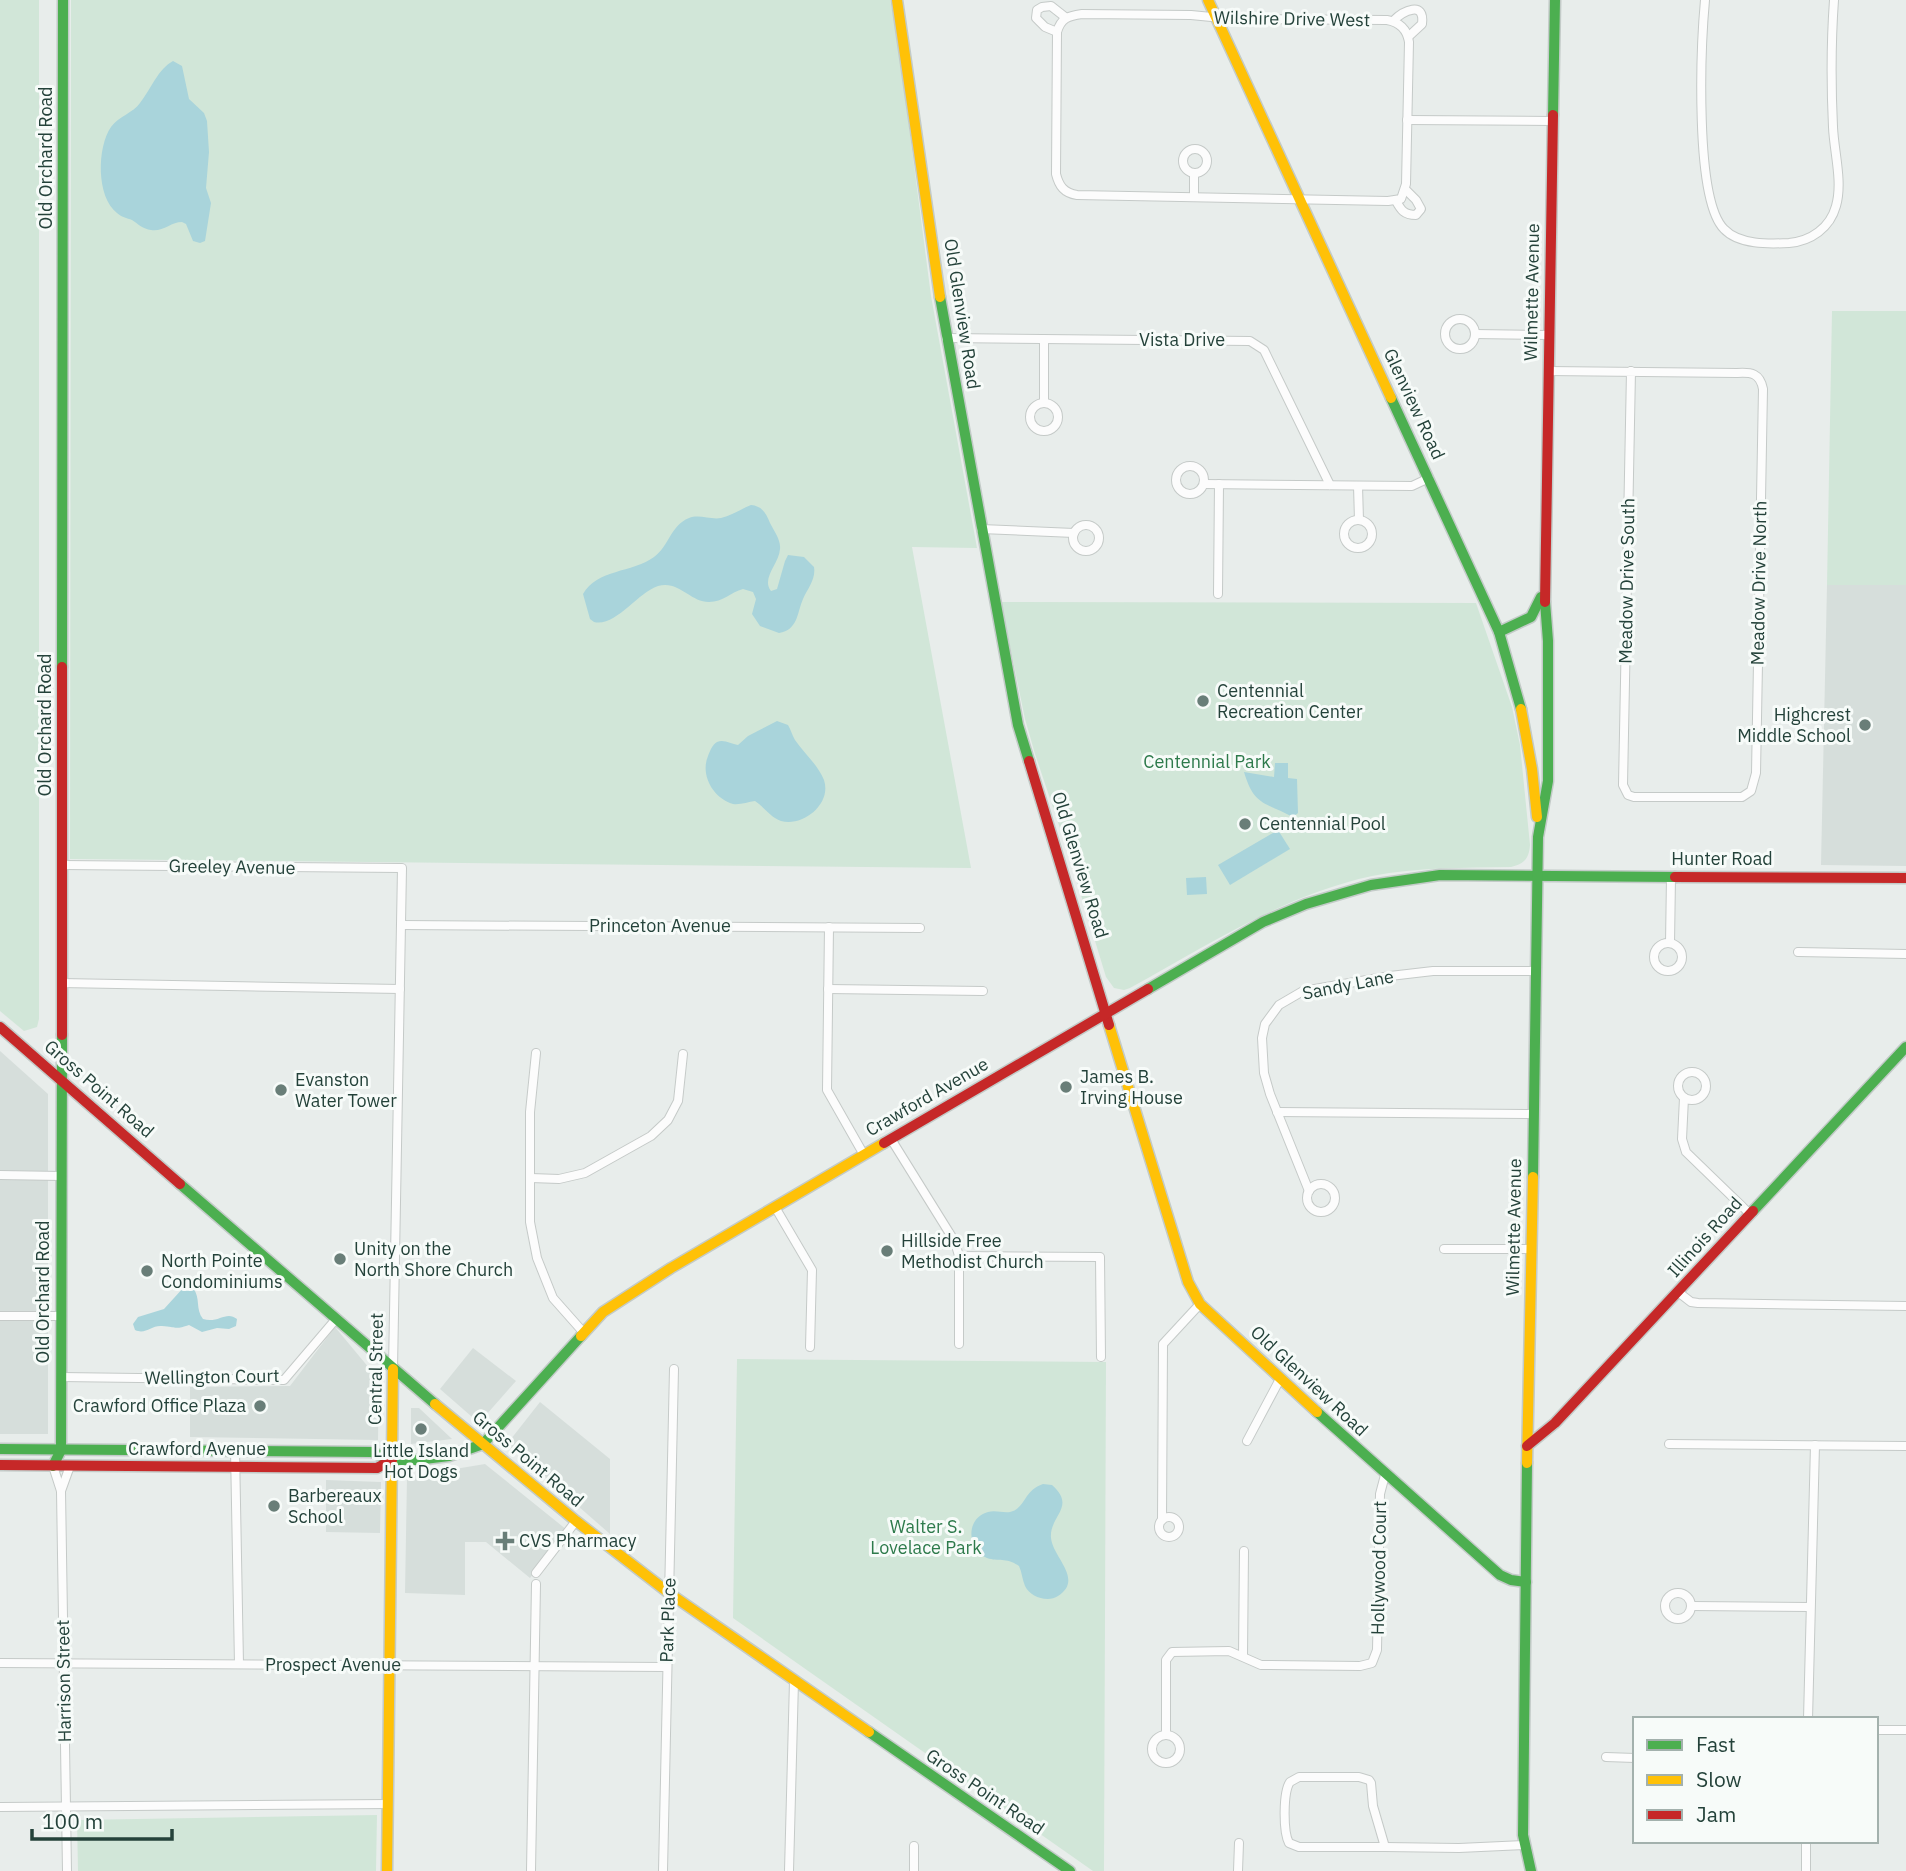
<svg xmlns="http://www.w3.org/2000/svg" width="1906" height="1871" viewBox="0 0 1906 1871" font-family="'IBM Plex Sans',sans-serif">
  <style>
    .built { fill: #d6dedb }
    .green { fill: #d1e6d8 }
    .water { fill: #a9d4db }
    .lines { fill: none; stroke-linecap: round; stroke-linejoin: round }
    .street-casing { stroke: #c5cac8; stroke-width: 10 }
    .fast-casing { stroke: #c3cbc8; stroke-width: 13 }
    .slow-casing { stroke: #c3cbc8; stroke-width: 13 }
    .jam-casing { stroke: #c3cbc8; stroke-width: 13 }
    .street { stroke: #fcfcfc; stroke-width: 8 }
    .fast { stroke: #4caf50; stroke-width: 10 }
    .slow { stroke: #ffc107; stroke-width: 10 }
    .jam { stroke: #c62828; stroke-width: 10 }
    .poi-dot { fill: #697e78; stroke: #f7fbf9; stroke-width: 2.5 }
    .labels { text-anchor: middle; stroke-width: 6; stroke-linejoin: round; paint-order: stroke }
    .street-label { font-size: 18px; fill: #24423a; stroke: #f7fbf9 }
    .poi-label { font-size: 18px; fill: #24423a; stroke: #f7fbf9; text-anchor: start }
    .park-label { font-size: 18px; fill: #2d7a4b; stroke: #f7fbf9 }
  </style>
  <rect width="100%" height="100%" fill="#e8edeb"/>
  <!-- built -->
  <g class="built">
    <polygon points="1827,585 1906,585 1906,866 1821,865"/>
    <polygon points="0,1051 48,1094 48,1434 0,1434"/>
    <polygon points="335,1327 379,1380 378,1440 190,1437 190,1387 290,1386"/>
    <polygon points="473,1348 516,1381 479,1423 440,1389"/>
    <polygon points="540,1402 610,1459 610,1534 507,1444"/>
    <polygon points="411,1408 419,1408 452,1439 411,1444"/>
    <polygon points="485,1464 567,1530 530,1578 486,1542 465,1542 465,1595 405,1593 407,1477"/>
    <polygon points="326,1480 381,1482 380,1533 326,1532"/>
  </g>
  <!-- green -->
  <g class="green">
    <polygon points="0,0 39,0 39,1019 37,1027 24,1031 0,1011"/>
    <polygon points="71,0 890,0 897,34 931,296 977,548 912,547 971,868 70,859"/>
    <polygon points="1832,311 1906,311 1906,585 1827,585"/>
    <path d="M1001,602l475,1 36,104 8,38 10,100c-1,14 -6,19 -19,22 -46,1 -94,0 -139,9 -88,19 -164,69 -242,112l-6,2 -10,-2 -8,-11 -39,-128 -32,-95 -10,-35z"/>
    <polygon points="737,1359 1106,1362 1104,1871 1093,1871 733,1618"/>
    <polygon points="377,1815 376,1871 78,1871 77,1820"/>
  </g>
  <!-- water -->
  <g class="water">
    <path d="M173,61l9,5 7,33 15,14 3,8 2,31 -3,36 5,15 -6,38 -5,2 -7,-2 -7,-17 -4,-2c-11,0 -19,10 -31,8 -8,-1 -13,-6 -19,-10 -5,-2 -11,-3 -15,-7 -21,-16 -20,-66 -6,-86 8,-11 22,-14 29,-24 11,-14 18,-34 33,-42z"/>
    <path d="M751,505c11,1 15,8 19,18 4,8 11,17 10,26 -1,15 -19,29 -9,42l6,-2 8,-28 3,-6 16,2 10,10c2,12 -6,21 -11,32 -6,14 -5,31 -24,34l-19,-7 -8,-12 4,-15 -3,-7 -10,-3c-12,3 -20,13 -34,13 -19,0 -30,-22 -51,-16 -21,7 -42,41 -64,36l-4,-3 -7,-25c14,-25 49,-21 71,-37 16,-12 16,-31 35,-39 10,-4 22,2 32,0 10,-2 20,-9 30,-13z"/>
    <path d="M777,721l11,4c3,5 4,10 7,15 9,13 23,25 29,40 8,24 -21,47 -43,41 -11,-4 -17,-14 -26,-20 -7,1 -15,4 -22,3 -20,-6 -33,-29 -25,-48 2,-5 4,-11 9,-14 7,-3 14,2 21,3l10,-9z"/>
    <path d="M1275,763h13v15l9,1 1,34 -5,4c-28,-15 -39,-11 -49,-45l30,5z"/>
    <polygon points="1278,830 1290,849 1230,885 1218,865"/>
    <polygon points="1206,877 1207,894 1187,895 1186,878"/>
    <path d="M184,1287l9,1c8,10 2,21 10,31 15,5 23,-9 34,0l-1,7 -7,3 -12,-1 -15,4 -13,-7c-14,5 -13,2 -27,1 -11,-1 -16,9 -27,4l-2,-6 5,-7 26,-8z"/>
    <path d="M1043,1484l9,1c25,22 -3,31 -1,53 2,20 33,41 7,58 -10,7 -28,1 -33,-10 -3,-7 -3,-14 -6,-20 -13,-9 -20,-4 -32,-8 -20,-8 -22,-40 1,-46 7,-2 15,1 22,0 16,-4 13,-21 33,-28z"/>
  </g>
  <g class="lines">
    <!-- street casing -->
    <g class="street-casing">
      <g id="street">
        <path d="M1705,0c-4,44 -11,199 19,229 15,16 45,15 65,14 22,-2 41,-15 47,-37 7,-24 -2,-54 -3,-79 -2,-42 -2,-85 1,-127"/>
        <path d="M1082,14l109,1 41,4 155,1c12,2 20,9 22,22l-3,142 -5,15 -13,2 -311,-6c-13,-2 -18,-9 -21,-21l1,-142c4,-14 11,-16 25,-18z"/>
        <path d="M1393,21c10,-10 32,-21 29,3l-14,13"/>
        <polyline points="1057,32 1045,27 1036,18 1037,10 1042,7 1051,6 1065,17"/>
        <polyline points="1407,120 1553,121"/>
        <circle cx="1195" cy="161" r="12"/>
        <polyline points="1194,196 1194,173"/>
        <path d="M1396,201c5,9 8,14 20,14l5,-6 -5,-9 -10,-10"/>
        <circle cx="1460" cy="334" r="15"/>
        <polyline points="1475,334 1549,335"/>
        <polyline points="946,338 1250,341 1264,350 1330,485"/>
        <polyline points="1044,339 1044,403"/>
        <path d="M1548,371l189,2c14,-1 23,0 26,16l-7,384 -5,18 -9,6h-108l-6,-2 -5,-10 8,-414"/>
        <circle cx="1044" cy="417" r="14"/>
        <circle cx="1190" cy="480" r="14"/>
        <polyline points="1204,484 1412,486 1429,478"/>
        <polyline points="1358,486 1359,520"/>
        <circle cx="1358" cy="534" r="14"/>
        <circle cx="1086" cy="538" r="13"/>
        <polyline points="981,529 1074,533"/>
        <polyline points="1218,594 1219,484"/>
        <polyline points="62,865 402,868 393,1369"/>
        <polyline points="401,925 920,928"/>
        <polyline points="829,927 827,1090 864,1155"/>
        <polyline points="1670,943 1671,877"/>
        <circle cx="1668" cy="957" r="14"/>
        <polyline points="1798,952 1906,954"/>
        <polyline points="61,983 400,989"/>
        <polyline points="828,989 983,991"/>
        <polyline points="536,1053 530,1112 530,1222 537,1258 553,1298 584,1333"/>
        <circle cx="1692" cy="1086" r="14"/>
        <polyline points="1684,1098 1682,1139 1686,1152 1749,1213"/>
        <polyline points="1277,1112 1534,1114"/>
        <polyline points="891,1139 955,1242 959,1256 959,1344"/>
        <polyline points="0,1175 61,1176"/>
        <polyline points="531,1178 559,1179 585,1173 651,1136 668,1120 678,1101 683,1054"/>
        <circle cx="1321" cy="1198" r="14"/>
        <polyline points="1309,1191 1270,1094 1264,1073 1262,1038 1265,1024 1279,1005 1303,991 1390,976 1433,971 1536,971"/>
        <polyline points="775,1207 812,1270 810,1347"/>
        <polyline points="1444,1249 1532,1249"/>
        <polyline points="959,1256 1100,1257 1101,1357"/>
        <polyline points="1678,1292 1691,1302 1698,1303 1906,1306"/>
        <polyline points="0,1316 61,1316"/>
        <polyline points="61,1377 284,1380 336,1319"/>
        <polyline points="1247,1441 1280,1379"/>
        <polyline points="1669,1444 1906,1446"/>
        <polyline points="235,1450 239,1664"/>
        <polyline points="53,1466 61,1491 67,1871"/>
        <polyline points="61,1491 70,1466"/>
        <circle cx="1169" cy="1527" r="10"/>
        <polyline points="1162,1520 1163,1344 1200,1304"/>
        <polyline points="536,1573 576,1521"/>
        <circle cx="1678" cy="1606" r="13"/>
        <polyline points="1691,1606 1810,1607"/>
        <polyline points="1243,1656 1244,1551"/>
        <polyline points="0,1663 666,1667"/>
        <polyline points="1808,1719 1815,1445"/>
        <polyline points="1876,1730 1906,1730"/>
        <polyline points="1166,1735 1166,1660 1172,1652 1229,1651 1261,1665 1360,1666 1372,1663 1377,1650 1380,1494 1385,1475"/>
        <circle cx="1166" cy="1749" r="14"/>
        <polyline points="1606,1757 1635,1758"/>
        <path d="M1299,1777h60l10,3 2,3 2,23 12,41h-86l-10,-4c-6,-11 -6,-51 1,-61z"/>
        <polyline points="0,1807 388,1804"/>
        <polyline points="1385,1847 1459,1848 1524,1845"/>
        <polyline points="531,1871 536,1584"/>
        <polyline points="663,1871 674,1369"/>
        <polyline points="789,1871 794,1681"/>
        <polyline points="914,1871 914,1846"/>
        <polyline points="1238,1871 1239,1843"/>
        <polyline points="1806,1871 1806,1841"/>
      </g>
    </g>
    <!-- fast casing -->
    <g class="fast-casing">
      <g id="fast">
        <polyline points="1553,115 1555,0"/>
        <polyline points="940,297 1018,725 1029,761"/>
        <polyline points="1391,398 1499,632 1521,709"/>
        <polyline points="1499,632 1531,617 1541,597"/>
        <polyline points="62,667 63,0"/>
        <polyline points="1148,989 1263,922 1306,904 1371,885 1440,875 1675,877"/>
        <polyline points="1533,1177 1538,837 1548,781 1548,641 1545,602"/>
        <polyline points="180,1184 435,1404"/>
        <polyline points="1753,1211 1906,1047"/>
        <polyline points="1317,1412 1500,1575 1511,1580 1526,1582"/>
        <polyline points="0,1449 372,1452 392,1460 416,1460 449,1456 483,1444 581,1336"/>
        <polyline points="1527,1463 1523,1835 1531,1871"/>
        <polyline points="53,1466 61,1450 62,1035"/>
        <polyline points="869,1732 1070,1871"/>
      </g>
    </g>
    <!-- slow casing -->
    <g class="slow-casing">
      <g id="slow">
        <polyline points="897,0 940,297"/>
        <polyline points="1208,0 1391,398"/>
        <polyline points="1521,709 1532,769 1537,817"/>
        <polyline points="1109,1025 1188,1282 1200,1304 1317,1412"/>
        <polyline points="581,1336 603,1312 671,1268 884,1143"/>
        <polyline points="435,1404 576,1521 669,1593 869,1732"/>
        <polyline points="1527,1463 1533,1177"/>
        <polyline points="387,1871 393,1369"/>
      </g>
    </g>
    <!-- jam casing -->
    <g class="jam-casing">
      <g id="jam">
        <polyline points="1545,602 1553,115"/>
        <polyline points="1029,761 1109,1025"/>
        <polyline points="1675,877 1906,878"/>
        <polyline points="0,1027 180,1184"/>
        <polyline points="62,1035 62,667"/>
        <polyline points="884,1143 1148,989"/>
        <polyline points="1527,1446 1555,1423 1753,1211"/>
        <polyline points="0,1465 377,1468 392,1460"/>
      </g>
    </g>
    <!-- street -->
    <use href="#street" class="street"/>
    <!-- fast -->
    <use href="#fast" class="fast"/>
    <!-- slow -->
    <use href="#slow" class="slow"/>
    <!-- jam -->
    <use href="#jam" class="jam"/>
  </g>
  <!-- markers -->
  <g class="poi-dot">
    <circle cx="1203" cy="701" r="7"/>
    <circle cx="1865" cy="725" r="7"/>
    <circle cx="1245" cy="824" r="7"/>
    <circle cx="1066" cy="1087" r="7"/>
    <circle cx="281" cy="1090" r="7"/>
    <circle cx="887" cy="1251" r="7"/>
    <circle cx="340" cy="1259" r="7"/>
    <circle cx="147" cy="1271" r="7"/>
    <circle cx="260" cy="1406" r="7"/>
    <circle cx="421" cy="1429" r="7"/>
    <circle cx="274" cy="1506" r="7"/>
    <path d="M501.5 1530.5h7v7h7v7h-7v7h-7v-7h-7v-7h7z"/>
  </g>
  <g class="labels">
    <!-- street labels -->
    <g class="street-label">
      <text transform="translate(1292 19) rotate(1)" y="6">Wilshire Drive West</text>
      <text transform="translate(46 158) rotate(-90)" y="6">Old Orchard Road</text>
      <text transform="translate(1532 292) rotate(-89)" y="6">Wilmette Avenue</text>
      <text transform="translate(962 314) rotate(81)" y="6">Old Glenview Road</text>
      <text x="1182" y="346">Vista Drive</text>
      <text transform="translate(1414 404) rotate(65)" y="6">Glenview Road</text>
      <text transform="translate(1627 581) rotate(-89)" y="6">Meadow Drive South</text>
      <text transform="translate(1759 583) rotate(-89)" y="6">Meadow Drive North</text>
      <text transform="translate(45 725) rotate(-90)" y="6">Old Orchard Road</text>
      <text x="1722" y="865">Hunter Road</text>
      <text transform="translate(1080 865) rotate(73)" y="6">Old Glenview Road</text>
      <text transform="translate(232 867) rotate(1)" y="6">Greeley Avenue</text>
      <text x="660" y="932">Princeton Avenue</text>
      <text transform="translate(1348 985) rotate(-11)" y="6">Sandy Lane</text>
      <text transform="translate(99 1089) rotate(41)" y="6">Gross Point Road</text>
      <text transform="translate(927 1097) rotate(-30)" y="6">Crawford Avenue</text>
      <text transform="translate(1514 1227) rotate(-89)" y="6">Wilmette Avenue</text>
      <text transform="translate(1705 1237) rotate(-48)" y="6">Illinois Road</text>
      <text transform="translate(43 1292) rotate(-90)" y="6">Old Orchard Road</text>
      <text transform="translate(376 1369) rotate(-89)" y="6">Central Street</text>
      <text transform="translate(212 1377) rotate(-1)" y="6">Wellington Court</text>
      <text transform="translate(1309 1381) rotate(43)" y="6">Old Glenview Road</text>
      <text x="197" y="1455">Crawford Avenue</text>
      <text transform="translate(528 1459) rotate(40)" y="6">Gross Point Road</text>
      <text transform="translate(1379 1568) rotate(-89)" y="6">Hollywood Court</text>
      <text transform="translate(668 1620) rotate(-88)" y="6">Park Place</text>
      <text x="333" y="1671">Prospect Avenue</text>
      <text transform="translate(64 1681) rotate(-91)" y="6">Harrison Street</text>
      <text transform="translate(985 1792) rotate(34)" y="6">Gross Point Road</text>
    </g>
    <!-- poi labels -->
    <g class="poi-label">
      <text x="1217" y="697">Centennial<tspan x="1217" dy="21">Recreation Center</tspan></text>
      <text x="1851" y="721" text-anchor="end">Highcrest<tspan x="1851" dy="21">Middle School</tspan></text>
      <text x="1259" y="830">Centennial Pool</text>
      <text x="1080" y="1083">James B.<tspan x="1080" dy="21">Irving House</tspan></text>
      <text x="295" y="1086">Evanston<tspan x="295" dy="21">Water Tower</tspan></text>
      <text x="901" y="1247">Hillside Free<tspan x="901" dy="21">Methodist Church</tspan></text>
      <text x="354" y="1255">Unity on the<tspan x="354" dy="21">North Shore Church</tspan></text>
      <text x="161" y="1267">North Pointe<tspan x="161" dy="21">Condominiums</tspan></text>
      <text x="246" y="1412" text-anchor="end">Crawford Office Plaza</text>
      <text x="421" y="1457" text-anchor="middle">Little Island<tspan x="421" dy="21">Hot Dogs</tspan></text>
      <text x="288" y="1502">Barbereaux<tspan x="288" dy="21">School</tspan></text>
      <text x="519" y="1547">CVS Pharmacy</text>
    </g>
    <!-- park labels -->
    <g class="park-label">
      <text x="1207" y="768">Centennial Park</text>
      <text x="926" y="1533">Walter S.<tspan x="926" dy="21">Lovelace Park</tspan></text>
    </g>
  </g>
  <!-- legend -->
  <rect x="1633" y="1717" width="245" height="126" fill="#f7fbf9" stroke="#a3b1ad" stroke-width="2"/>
  <rect x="1647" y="1740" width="35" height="10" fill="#4caf50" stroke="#a3b1ad" stroke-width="2"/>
  <text x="1696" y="1752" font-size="21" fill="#24423a">Fast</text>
  <rect x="1647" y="1775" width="35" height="10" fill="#ffc107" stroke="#a3b1ad" stroke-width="2"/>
  <text x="1696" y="1787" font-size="21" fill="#24423a">Slow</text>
  <rect x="1647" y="1810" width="35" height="10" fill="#c62828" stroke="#a3b1ad" stroke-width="2"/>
  <text x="1696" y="1822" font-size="21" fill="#24423a">Jam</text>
  <!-- scale -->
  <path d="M32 1829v10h140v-10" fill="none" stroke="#24423a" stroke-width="3.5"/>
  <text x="42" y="1829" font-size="21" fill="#24423a" stroke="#f7fbf9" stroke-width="5" paint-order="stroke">100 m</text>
</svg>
